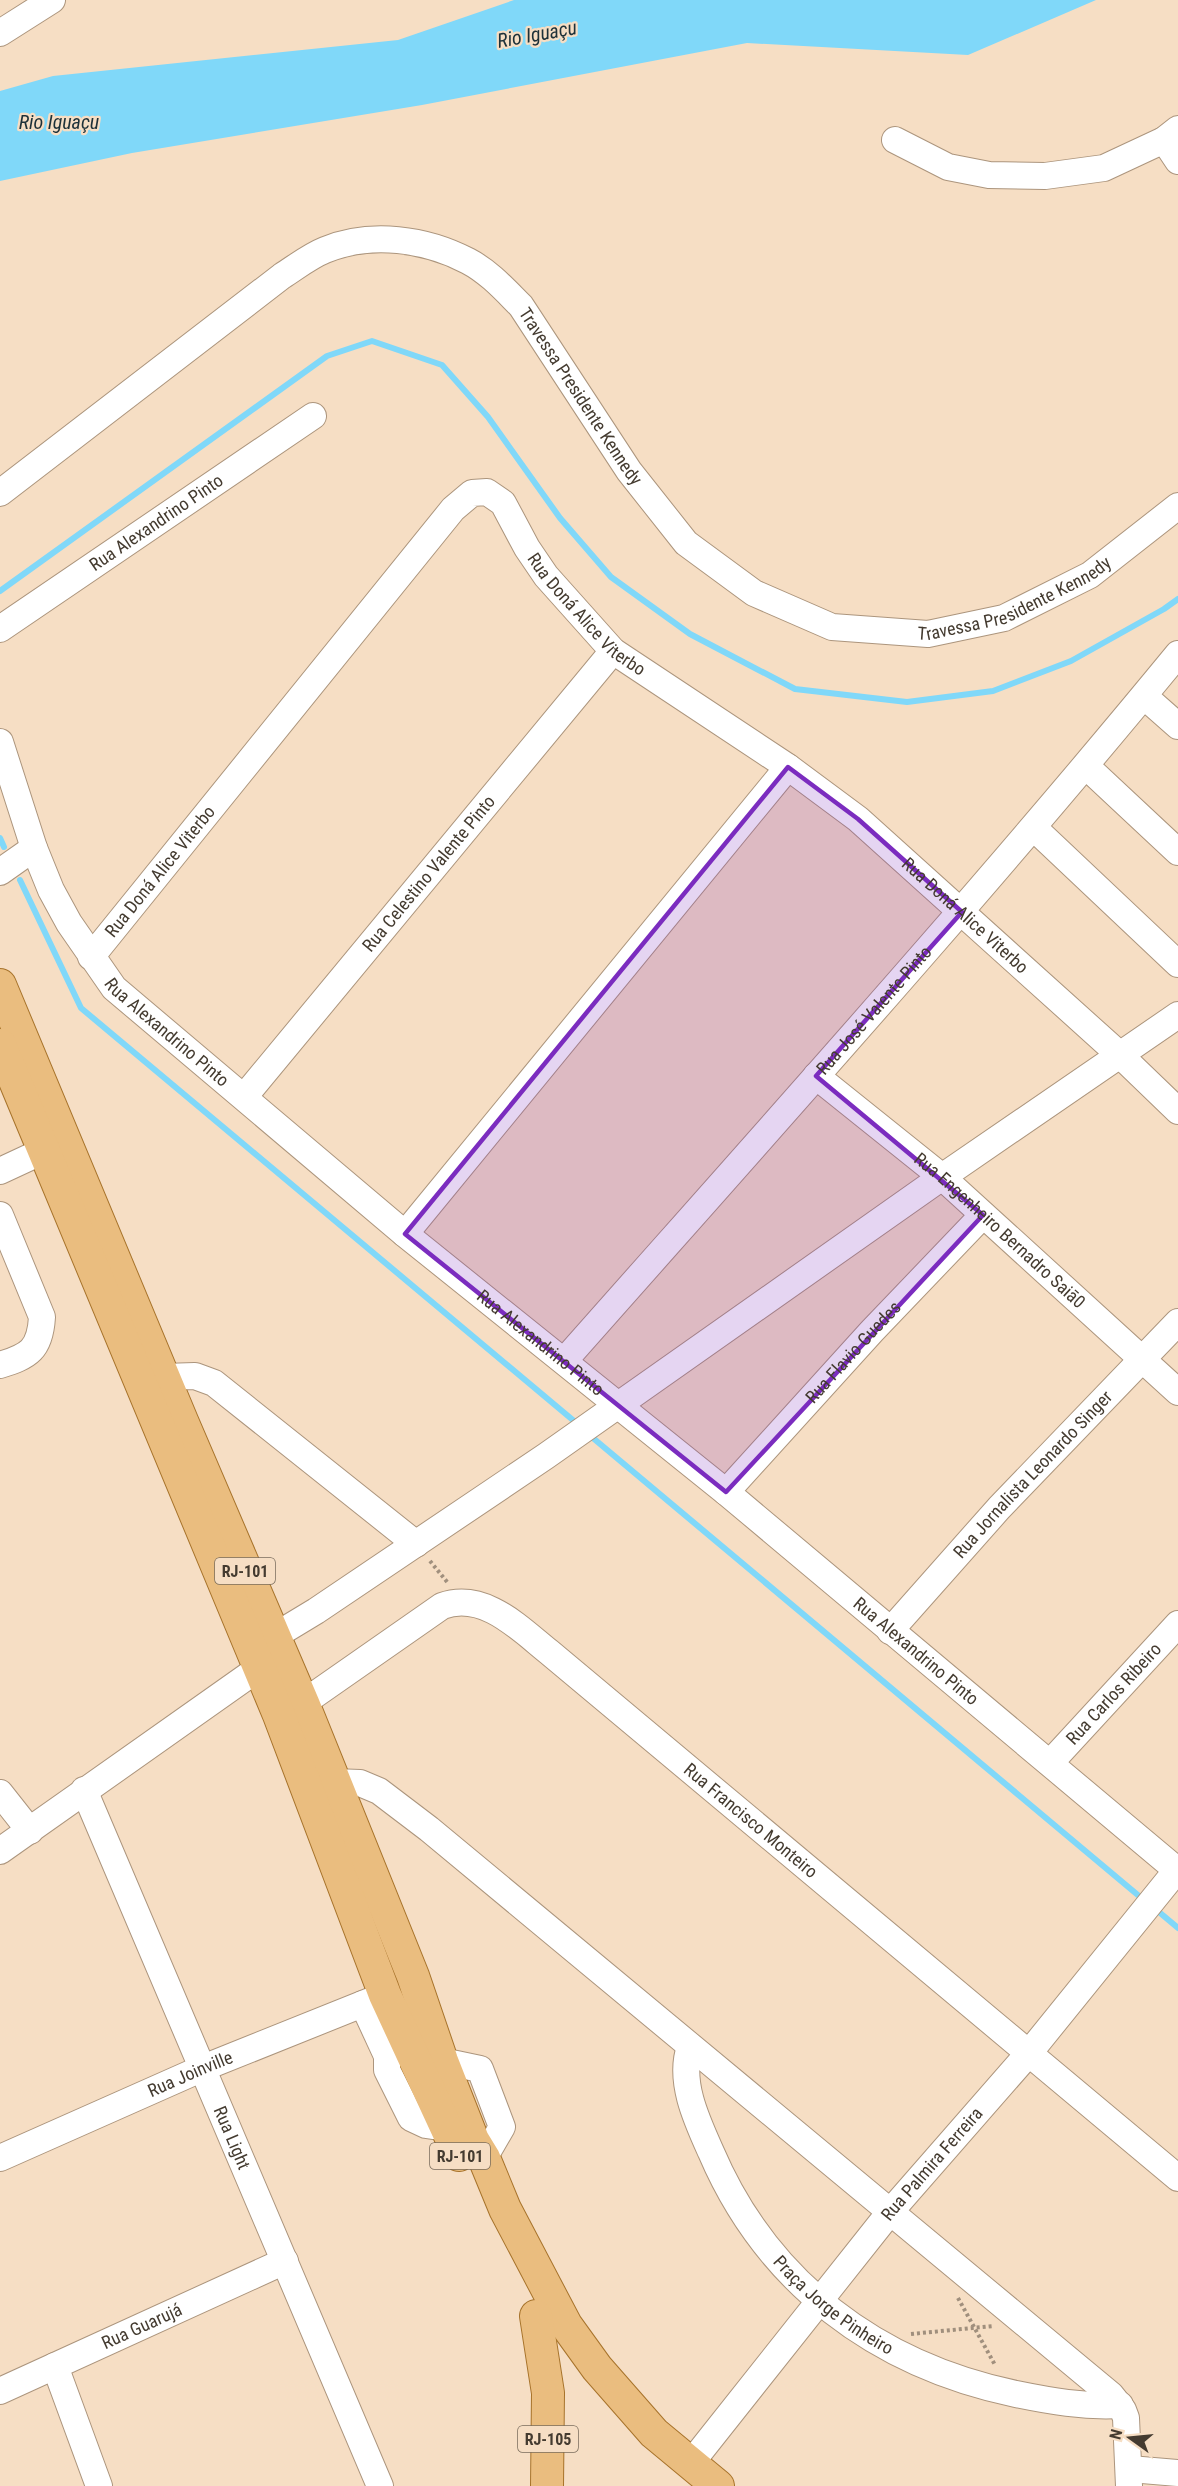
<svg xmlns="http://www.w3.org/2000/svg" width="1178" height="2486" viewBox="0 0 1178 2486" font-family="'Roboto Condensed',sans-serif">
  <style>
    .water { fill: #80d8f9 }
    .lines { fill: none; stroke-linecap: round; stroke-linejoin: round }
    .stream { stroke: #80d8f9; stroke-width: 6 }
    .minor-casing { stroke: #ac957d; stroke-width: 28 }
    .major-casing { stroke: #a7732b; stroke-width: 34 }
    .path { stroke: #a08f7d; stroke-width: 4; stroke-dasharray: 3 3; stroke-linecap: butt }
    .minor { stroke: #fff; stroke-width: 26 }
    .major { stroke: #eabd7f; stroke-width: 32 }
    .marked { fill: #7b2cbf; fill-opacity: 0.2; stroke: #7b2cbf; stroke-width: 4.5; stroke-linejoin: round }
    .labels { text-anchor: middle; stroke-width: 4.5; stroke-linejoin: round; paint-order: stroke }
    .shield { fill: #f6dec4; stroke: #796c5c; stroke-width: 1.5 }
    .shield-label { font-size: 16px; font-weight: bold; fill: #443b30 }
    .street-label { font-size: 18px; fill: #443b30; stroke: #f6dec4 }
    .water-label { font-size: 20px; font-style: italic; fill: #1d3139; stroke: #f6dec4 }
  </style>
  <rect width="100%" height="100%" fill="#f6dec4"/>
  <!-- water -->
  <polygon class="water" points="514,0 1096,0 968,55 747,43 422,105 132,153 0,181 0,91 53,76 398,40"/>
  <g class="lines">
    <!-- stream -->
    <g class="stream">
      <polyline points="0,591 327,356 372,341 442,365 488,417 560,518 611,577 690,634 795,689 907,702 993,691 1071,661 1164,609 1178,599"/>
      <polyline points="0,838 4,847"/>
      <polyline points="20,880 81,1008 580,1426"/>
      <polyline points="587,1433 1145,1901"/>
      <polyline points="1153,1907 1178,1928"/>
    </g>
    <!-- minor casing -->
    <g class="minor-casing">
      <g id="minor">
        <polyline points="0,33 52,0"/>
        <polyline points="895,140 948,167 989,175 1045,176 1104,168 1164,140 1178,129"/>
        <polyline points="1164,140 1178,161"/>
        <path id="s1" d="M0,493l282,-217c14,-9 28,-20 43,-26 46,-19 101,-11 143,11 21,11 37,29 53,45l108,165 57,72 68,50 78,34 96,7 76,-16 86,-43 88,-69"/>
        <path id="s2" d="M0,629l313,-213"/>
        <polyline points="1144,696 1178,726"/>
        <path id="s3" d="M0,742l34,106 17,42 18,33 45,65 291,246 321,258 452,379"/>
        <polyline points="1086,766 1178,852"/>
        <polyline points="1034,828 1178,964"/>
        <polyline points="0,872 34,848"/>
        <path id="s4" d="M91,957l362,-448 19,-16 15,-1 16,11 24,45 19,28 67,75 175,116 70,52 263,237 57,55"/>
        <path id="s5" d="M816,1076l126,101 236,215"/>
        <path id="s6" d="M244,1097l369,-446"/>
        <polyline points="0,1171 43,1151"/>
        <path d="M0,1215l42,102c-2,33 -13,39 -42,48"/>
        <polyline points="405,1234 788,767"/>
        <path id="s7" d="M564,1361c207,-234 416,-466 614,-707"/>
        <polyline points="164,1377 195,1376 214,1383 416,1544"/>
        <path id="s8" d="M726,1492l146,-161 111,-116"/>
        <path id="s9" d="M890,1631l109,-123 179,-186"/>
        <polyline points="273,1637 316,1611 546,1456 942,1177 1178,1015"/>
        <path id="s10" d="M303,1703l139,-97c42,-15 77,22 107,46l629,526"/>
        <path id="s11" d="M1050,1763l128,-139"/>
        <polyline points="334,1782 360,1783 379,1791 429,1829 1111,2395 1123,2410 1126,2418 1129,2486"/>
        <path id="s12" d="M84,1790l296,696"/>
        <polyline points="0,1793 30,1831"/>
        <polyline points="0,1851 259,1668"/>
        <polyline points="363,2004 387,2056"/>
        <polyline points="401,2032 387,2056 387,2070 411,2118 426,2125 446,2128"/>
        <path id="s13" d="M690,2047c-12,34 7,74 21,105 56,131 166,213 305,242 34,7 68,13 104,11"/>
        <polyline points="442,2061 480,2069 502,2127 484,2158"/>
        <path id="s14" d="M0,2158l203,-90 182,-73"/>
        <polyline points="55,2366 99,2486"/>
        <path id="s15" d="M0,2391l285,-130"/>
        <path id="s16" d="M691,2463l199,-251 139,-159 148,-183"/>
        <polyline points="1130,2469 1178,2473"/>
      </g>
    </g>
    <!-- major casing -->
    <g class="major-casing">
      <g id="major">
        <polyline points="0,985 182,1421 303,1703 413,1976 442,2061 473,2140 484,2158 505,2209 566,2325 597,2368 654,2433 718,2486"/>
        <polyline points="0,1045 279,1715 385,1995 459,2155"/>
        <polyline points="536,2316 548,2393 547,2486"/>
      </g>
    </g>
    <!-- path -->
    <g class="path">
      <polyline points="430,1561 448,1583"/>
      <polyline points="958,2298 995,2365"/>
      <polyline points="911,2334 993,2326"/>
    </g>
    <!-- minor -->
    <use href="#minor" class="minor"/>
    <!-- major -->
    <use href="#major" class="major"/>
  </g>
  <!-- marked area -->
  <path class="marked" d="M788,767l70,52 104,93 -146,164 167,139 -257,277 -321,-258z"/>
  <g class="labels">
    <!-- shield labels -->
    <g class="shield">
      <rect x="215" y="1558" width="60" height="26" rx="4.5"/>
      <rect x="430" y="2143" width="60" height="26" rx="4.5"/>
      <rect x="518" y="2426" width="60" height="26" rx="4.5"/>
    </g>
    <g class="shield-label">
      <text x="245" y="1577">RJ-101</text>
      <text x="460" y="2162">RJ-101</text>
      <text x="548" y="2445">RJ-105</text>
    </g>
    <!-- street labels -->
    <g class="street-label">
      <text dy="6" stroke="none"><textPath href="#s1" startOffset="732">Travessa Presidente Kennedy</textPath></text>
      <text dy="6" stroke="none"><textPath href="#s2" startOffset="189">Rua Alexandrino Pinto</textPath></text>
      <text dy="6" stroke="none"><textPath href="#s1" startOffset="1272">Travessa Presidente Kennedy</textPath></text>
      <text dy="6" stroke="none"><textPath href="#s4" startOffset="776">Rua Doná Alice Viterbo</textPath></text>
      <text dy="6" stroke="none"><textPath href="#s4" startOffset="110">Rua Doná Alice Viterbo</textPath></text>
      <text dy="6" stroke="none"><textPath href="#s6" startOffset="290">Rua Celestino Valente Pinto</textPath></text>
      <text dy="6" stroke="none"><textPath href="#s4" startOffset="1262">Rua Doná Alice Viterbo</textPath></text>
      <text dy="6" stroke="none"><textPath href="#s7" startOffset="468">Rua José Valente Pinto</textPath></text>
      <text dy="6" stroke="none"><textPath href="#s3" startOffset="342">Rua Alexandrino Pinto</textPath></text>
      <text dy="6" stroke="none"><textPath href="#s5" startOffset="240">Rua Engenheiro Bernadro Saiā0</textPath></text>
      <text dy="6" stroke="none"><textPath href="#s3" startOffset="828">Rua Alexandrino Pinto</textPath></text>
      <text dy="6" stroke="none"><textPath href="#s8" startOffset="189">Rua Flavio Guedes</textPath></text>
      <text dy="6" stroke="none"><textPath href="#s9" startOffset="212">Rua Jornalista Leonardo Singer</textPath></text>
      <text dy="6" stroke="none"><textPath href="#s3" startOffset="1314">Rua Alexandrino Pinto</textPath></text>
      <text dy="6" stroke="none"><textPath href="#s11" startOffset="94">Rua Carlos Ribeiro</textPath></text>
      <text dy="6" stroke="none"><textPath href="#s10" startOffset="555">Rua Francisco Monteiro</textPath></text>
      <text dy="6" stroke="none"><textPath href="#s14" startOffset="208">Rua Joinville</textPath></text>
      <text dy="6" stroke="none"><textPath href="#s12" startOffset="378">Rua Light</textPath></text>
      <text dy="6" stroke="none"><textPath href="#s16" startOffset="384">Rua Palmira Ferreira</textPath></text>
      <text dy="6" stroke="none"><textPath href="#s13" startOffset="309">Praça Jorge Pinheiro</textPath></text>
      <text dy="6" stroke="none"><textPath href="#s15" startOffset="156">Rua Guarujá</textPath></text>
    </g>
    <!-- water labels -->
    <g class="water-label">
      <text transform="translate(537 34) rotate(-10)" y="7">Rio Iguaçu</text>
      <text x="59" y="129">Rio Iguaçu</text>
    </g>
  </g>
  <!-- north arrow -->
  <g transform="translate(1130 2438) rotate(285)" stroke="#f6dec4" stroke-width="4.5" paint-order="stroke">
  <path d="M0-4.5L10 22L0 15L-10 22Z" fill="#443b30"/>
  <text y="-9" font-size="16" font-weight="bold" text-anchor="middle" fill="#443b30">N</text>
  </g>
</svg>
